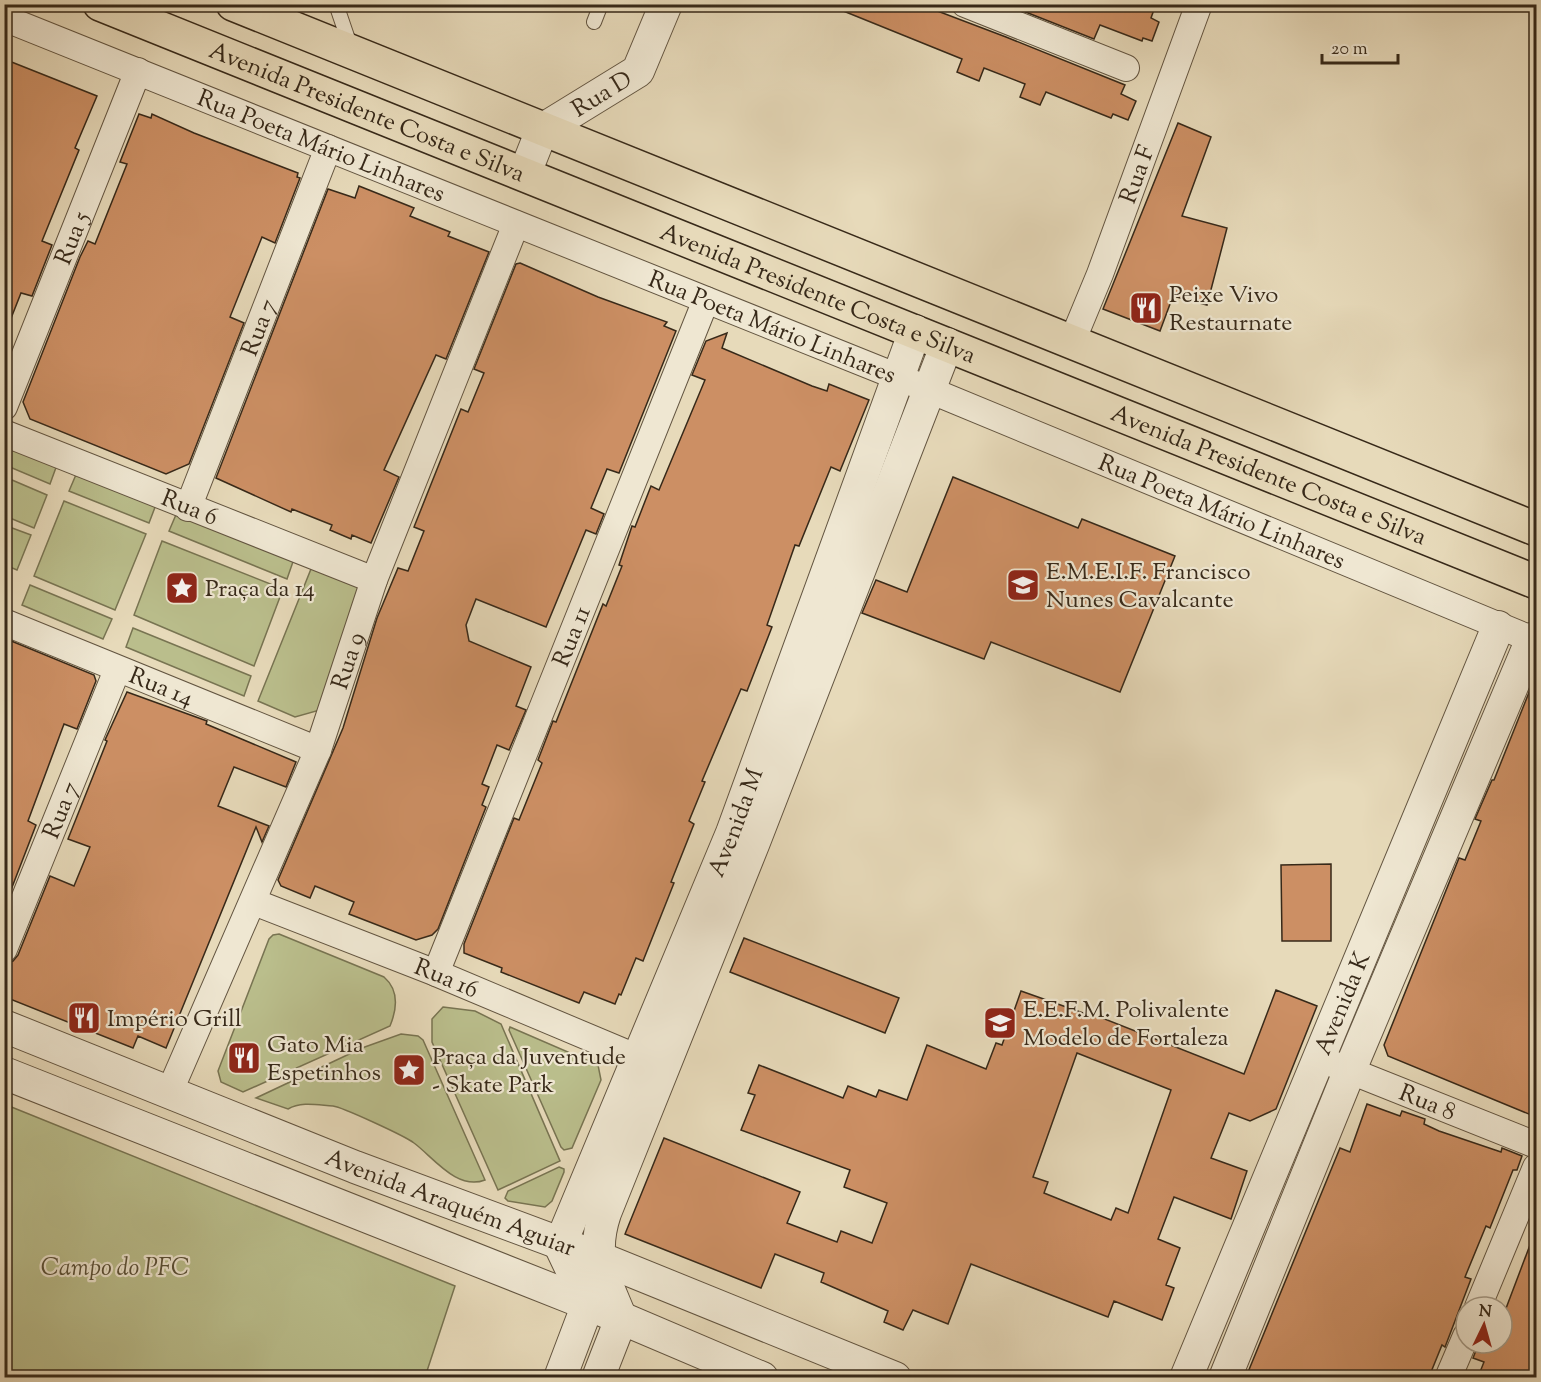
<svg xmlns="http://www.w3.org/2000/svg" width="1541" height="1382" viewBox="0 0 1541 1382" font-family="'Sorts Mill Goudy',serif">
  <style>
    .green { fill: #babe8c; stroke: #787452; stroke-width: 1.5 }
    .building { fill: #cc8f64; stroke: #372919; stroke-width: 1.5; fill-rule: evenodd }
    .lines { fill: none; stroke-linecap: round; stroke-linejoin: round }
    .service-casing { stroke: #635541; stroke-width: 16 }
    .minor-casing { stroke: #635541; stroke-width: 28 }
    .tertiary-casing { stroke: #635541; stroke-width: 34 }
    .primary-casing { stroke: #372919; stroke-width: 36 }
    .service { stroke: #efe7d2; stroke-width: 14 }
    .minor { stroke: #efe7d2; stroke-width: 26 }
    .tertiary { stroke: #efe7d2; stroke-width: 32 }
    .primary { stroke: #e7daba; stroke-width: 33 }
    .labels { text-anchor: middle; stroke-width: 4.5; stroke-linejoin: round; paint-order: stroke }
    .street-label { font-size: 24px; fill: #372919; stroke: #efe7d2 }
    .poi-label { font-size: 24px; fill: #372919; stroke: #efe7d2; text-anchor: start }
    .park-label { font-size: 24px; font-style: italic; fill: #584e36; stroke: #efe7d2 }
  </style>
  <rect width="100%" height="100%" fill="#e7daba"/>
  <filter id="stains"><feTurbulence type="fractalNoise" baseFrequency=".00333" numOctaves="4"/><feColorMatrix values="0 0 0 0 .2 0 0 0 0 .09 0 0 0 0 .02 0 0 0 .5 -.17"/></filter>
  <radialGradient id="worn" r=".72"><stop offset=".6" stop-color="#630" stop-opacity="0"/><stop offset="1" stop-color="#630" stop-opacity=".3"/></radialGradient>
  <!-- green -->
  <g class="green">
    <polygon points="20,447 58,462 50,484 5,465 4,453"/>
    <polygon points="78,470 157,502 149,523 69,491"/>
    <polygon points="5,477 47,495 34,528 5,516"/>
    <polygon points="64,501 146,534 115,610 34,576"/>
    <polygon points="178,510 295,556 287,579 169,531"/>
    <polygon points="4,525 31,535 17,570 5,565"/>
    <polygon points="162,541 283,589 254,666 134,615"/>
    <polygon points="313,564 355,580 363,596 320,710 295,717 258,701"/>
    <polygon points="30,585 112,619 103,639 22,605"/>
    <polygon points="133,628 251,676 244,696 126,647"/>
    <path d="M279,934l105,43c15,13 13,32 6,49l-147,66 -22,-10 -3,-11 51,-132 4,-4z"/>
    <polygon points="443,1007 475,1011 501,1024 560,1161 498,1190 432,1042 432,1019"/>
    <polygon points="510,1027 598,1065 601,1080 572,1148 564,1150 561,1147 509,1030"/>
    <path d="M401,1034l17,2 5,4 62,140c-28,11 -52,-23 -71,-37 -9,-7 -72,-36 -81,-37 -15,-1 -32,-5 -45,3l-32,-11 106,-50z"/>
    <polygon points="4,1104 455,1286 425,1377 5,1377"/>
    <polygon points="559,1167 564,1169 564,1172 552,1201 545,1207 508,1201 505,1198 508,1191"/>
  </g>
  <!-- building -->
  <g class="building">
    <polygon points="826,4 919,4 1006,37 1125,85 1121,94 1136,101 1128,120 1113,114 1111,118 1046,92 1040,105 1020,97 1025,84 984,68 979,81 957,72 962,59"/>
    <polygon points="1020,4 1156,4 1151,18 1159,22 1152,41 1143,38 1142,41 1100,25 1094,39 1018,9"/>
    <polygon points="4,59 97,96 75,148 79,150 42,241 52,245 32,296 21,293 6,331"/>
    <polygon points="139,114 151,118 152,114 194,133 298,173 297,177 300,178 275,243 262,237 230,317 244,323 189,464 166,474 30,419 23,402 80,257 88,241 95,244 127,164 120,162"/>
    <polygon points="1178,123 1211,137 1182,216 1227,228 1207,305 1173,296 1160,331 1103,309"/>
    <polygon points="359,186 414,208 410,216 450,232 448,236 489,252 446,359 436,355 384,470 399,477 371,543 352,535 351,539 330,530 332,525 292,509 291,512 216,478 328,189 355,198"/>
    <polygon points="520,263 598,297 667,322 664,326 676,331 619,473 607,469 591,508 604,514 596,534 586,530 546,627 476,599 466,625 469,641 531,667 516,706 526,710 509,750 497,745 482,784 489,787 482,805 486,807 438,929 432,935 416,940 349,914 354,902 315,886 310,898 281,886 278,880 343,728 377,618 398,568 408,571 424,531 414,527 461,409 468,412 484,373 474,369 516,264"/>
    <polygon points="727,333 722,348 812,386 827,391 829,384 869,400 840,471 831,467 799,546 795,545 767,625 772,627 747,691 741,689 702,781 705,782 689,821 694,824 671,882 674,883 643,961 636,958 621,995 619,994 615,1004 584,992 579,1003 501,972 502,968 464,953 464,944 514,818 519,820 542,763 538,760 553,721 556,722 603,604 606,606 622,566 619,565 632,526 635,527 651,486 659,490 705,380 692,375 706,341"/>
    <polygon points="953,477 1078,528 1082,519 1175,556 1120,692 991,642 984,659 862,613 876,580 907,592"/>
    <polygon points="4,638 94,675 96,681 77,729 64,724 28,821 36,825 4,908"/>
    <polygon points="1536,675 1536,1117 1388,1056 1384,1045 1459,858 1465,860 1481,821 1475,819 1492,780 1494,780"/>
    <polygon points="127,692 207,721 206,724 296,762 286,787 234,767 218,806 269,826 262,842 256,827 166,1048 138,1036 133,1048 10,999 5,964 13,961 18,955 50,876 74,886 90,847 68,839 107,741 105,740"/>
    <polygon points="1331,864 1331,941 1282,941 1281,865"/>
    <polygon points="744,938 899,998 885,1033 730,972"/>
    <path d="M1276,990l41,16 -41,103 -26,12 -21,-8 -18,45 36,13 -16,48 -57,-22 -16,42 22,9 -14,37 8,3 -12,32 -48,-19 -6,16 -137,-53 -23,60 -35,-14 -10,20 -19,-8 4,-11 -67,-29 3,-9 -49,-19 -14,34 -136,-54 39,-96 136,54 -13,31 50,19 4,-11 31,12 15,-40 -43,-16 6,-17 -109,-40 14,-35 -7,-2 11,-28 84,33 5,-12 28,11 3,-7 28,10 20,-55 59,24 10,-26 6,2 19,-54 65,23 1,-2 157,62zM1077,1053l94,37 -43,123 -12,-5 -5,12 -67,-27 4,-11 -15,-5z"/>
    <polygon points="252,1044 258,1066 236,1073 229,1051"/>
    <polygon points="1367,1104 1400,1116 1402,1111 1425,1119 1424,1124 1439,1131 1501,1152 1502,1148 1522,1156 1517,1170 1513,1170 1490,1228 1486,1226 1465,1277 1471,1279 1445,1347 1442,1345 1429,1377 1246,1377 1340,1148 1350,1152"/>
    <polygon points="1536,1229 1536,1377 1478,1377 1484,1362 1473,1358 1479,1343 1502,1343 1502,1319"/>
  </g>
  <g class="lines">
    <!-- service casing -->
    <g class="service-casing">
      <g id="service">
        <polyline points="336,4 351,48"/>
        <polyline points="594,22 601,4"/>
      </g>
    </g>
    <!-- minor casing -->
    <g class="minor-casing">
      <g id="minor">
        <polyline points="965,4 1126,68"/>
        <path id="s1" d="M4,18l894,359 638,264"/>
        <path id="s2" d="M1071,344l29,-70 99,-270"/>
        <path id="s3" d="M4,407l134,-336"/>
        <path id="s4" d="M4,433l370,147"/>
        <path id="s5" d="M188,508l140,-360"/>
        <path id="s6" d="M4,622l314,128"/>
        <path id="s7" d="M254,902l182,71 202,85"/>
        <path id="s8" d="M4,949l113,-279"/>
        <path id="s9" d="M436,973l270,-673"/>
        <path id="s10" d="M1333,1064l203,81"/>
        <path id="s11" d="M169,1093l149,-343 56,-170 142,-356"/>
        <polyline points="1478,1307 1536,1167"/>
        <polyline points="1448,1378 1466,1336"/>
      </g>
    </g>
    <!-- tertiary casing -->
    <g class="tertiary-casing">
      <g id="tertiary">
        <path id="s12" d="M525,173l17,-43 96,-59 28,-67"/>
        <path id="s13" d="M4,1026l351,141 242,90 298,121"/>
        <polyline points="4,1073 588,1304 762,1378"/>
        <path id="s14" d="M560,1378l28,-74 -28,-59 172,-412 183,-502"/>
        <path d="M598,1378l23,-59c-16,-41 -31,-61 -16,-106l149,-371 193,-498"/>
        <path id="s15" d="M1186,1378l312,-751"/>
        <polyline points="1225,1378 1349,1072 1532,639"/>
      </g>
    </g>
    <!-- primary casing -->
    <g class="primary-casing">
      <g id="primary">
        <path id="s16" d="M100,4l1436,578"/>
        <polyline points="233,4 1536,529"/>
      </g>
    </g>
    <!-- service -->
    <use href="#service" class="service"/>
    <!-- minor -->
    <use href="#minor" class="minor"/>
    <!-- tertiary -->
    <use href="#tertiary" class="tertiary"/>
    <!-- primary -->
    <use href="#primary" class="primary"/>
  </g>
  <!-- icons -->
  <defs>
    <g id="restaurant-square" transform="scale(1.725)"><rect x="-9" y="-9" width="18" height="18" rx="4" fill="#8f2418" stroke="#efe7d2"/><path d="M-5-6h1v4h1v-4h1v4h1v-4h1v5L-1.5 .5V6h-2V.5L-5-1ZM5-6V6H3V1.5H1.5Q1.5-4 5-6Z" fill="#fff"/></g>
    <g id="school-square" transform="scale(1.725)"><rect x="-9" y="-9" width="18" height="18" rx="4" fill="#8f2418" stroke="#efe7d2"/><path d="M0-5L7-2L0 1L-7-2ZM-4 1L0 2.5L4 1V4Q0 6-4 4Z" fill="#fff"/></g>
    <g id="sight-square" transform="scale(1.725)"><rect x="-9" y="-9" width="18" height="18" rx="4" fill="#8f2418" stroke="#efe7d2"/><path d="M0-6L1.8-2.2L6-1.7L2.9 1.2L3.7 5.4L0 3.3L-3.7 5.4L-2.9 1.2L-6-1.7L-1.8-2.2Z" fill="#fff"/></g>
  </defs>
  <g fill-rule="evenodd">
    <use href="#restaurant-square" x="1146" y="308"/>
    <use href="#school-square" x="1023" y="585"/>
    <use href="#sight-square" x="182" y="588"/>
    <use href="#restaurant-square" x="84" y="1018"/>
    <use href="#school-square" x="1000" y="1023"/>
    <use href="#restaurant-square" x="244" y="1058"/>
    <use href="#sight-square" x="409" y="1070"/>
  </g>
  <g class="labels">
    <!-- street labels -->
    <g class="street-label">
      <text dy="8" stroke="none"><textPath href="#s12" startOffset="116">Rua D</textPath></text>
      <text dy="8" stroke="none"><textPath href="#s16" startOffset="288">Avenida Presidente Costa e Silva</textPath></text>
      <text dy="8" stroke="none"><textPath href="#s1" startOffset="342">Rua Poeta Mário Linhares</textPath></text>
      <text dy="8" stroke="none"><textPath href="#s2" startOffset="182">Rua F</textPath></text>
      <text dy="8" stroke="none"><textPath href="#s3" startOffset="182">Rua 5</textPath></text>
      <text dy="8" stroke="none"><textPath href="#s16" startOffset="774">Avenida Presidente Costa e Silva</textPath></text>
      <text dy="8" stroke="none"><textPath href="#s1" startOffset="828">Rua Poeta Mário Linhares</textPath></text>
      <text dy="8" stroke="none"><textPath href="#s5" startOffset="194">Rua 7</textPath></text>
      <text dy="8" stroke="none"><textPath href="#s16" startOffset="1260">Avenida Presidente Costa e Silva</textPath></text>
      <text dy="8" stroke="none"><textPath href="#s4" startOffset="200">Rua 6</textPath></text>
      <text dy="8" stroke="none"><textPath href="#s1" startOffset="1314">Rua Poeta Mário Linhares</textPath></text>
      <text dy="8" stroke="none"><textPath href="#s9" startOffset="363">Rua 11</textPath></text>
      <text dy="8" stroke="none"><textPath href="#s11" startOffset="468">Rua 9</textPath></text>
      <text dy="8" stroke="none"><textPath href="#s6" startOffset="170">Rua 14</textPath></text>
      <text dy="8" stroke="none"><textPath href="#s8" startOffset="150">Rua 7</textPath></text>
      <text dy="8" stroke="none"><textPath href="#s14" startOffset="602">Avenida M</textPath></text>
      <text dy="8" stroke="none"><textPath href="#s7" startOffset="207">Rua 16</textPath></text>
      <text dy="8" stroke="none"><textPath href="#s15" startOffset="406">Avenida K</textPath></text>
      <text dy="8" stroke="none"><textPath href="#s10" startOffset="102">Rua 8</textPath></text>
      <text dy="8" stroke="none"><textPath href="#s13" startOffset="480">Avenida Araquém Aguiar</textPath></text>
    </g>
    <!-- poi labels -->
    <g class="poi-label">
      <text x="1169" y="302">Peixe Vivo<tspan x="1169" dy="28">Restaurnate</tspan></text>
      <text x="1046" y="579">E.M.E.I.F. Francisco<tspan x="1046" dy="28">Nunes Cavalcante</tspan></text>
      <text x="205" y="596">Praça da 14</text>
      <text x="1023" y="1017">E.E.F.M. Polivalente<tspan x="1023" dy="28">Modelo de Fortaleza</tspan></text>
      <text x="107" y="1026">Império Grill</text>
      <text x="267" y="1052">Gato Mia<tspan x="267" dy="28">Espetinhos</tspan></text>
      <text x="432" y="1064">Praça da Juventude<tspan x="432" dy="28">- Skate Park</tspan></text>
    </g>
    <!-- park labels -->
    <g class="park-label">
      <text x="115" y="1275">Campo do PFC</text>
    </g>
  </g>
  <!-- margin -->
  <rect width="1541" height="1382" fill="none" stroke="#e7daba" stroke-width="24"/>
  <rect x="6" y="6" width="1529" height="1370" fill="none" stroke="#372919" stroke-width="3"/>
  <rect x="12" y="12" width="1517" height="1358" fill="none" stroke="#372919" stroke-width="1.5"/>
  <!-- north arrow -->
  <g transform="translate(1484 1325) rotate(5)"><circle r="28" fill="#efe7d2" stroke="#a59b88" stroke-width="1.5"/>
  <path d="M0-4.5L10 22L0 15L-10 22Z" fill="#8f2418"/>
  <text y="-9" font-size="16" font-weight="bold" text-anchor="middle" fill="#372919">N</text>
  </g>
  <!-- scale -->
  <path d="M1322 54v9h76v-9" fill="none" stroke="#372919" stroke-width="3"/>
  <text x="1331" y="54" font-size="18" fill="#372919" stroke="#efe7d2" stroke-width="4.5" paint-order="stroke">20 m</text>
  <rect width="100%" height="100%" filter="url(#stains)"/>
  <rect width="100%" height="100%" fill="url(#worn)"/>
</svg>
